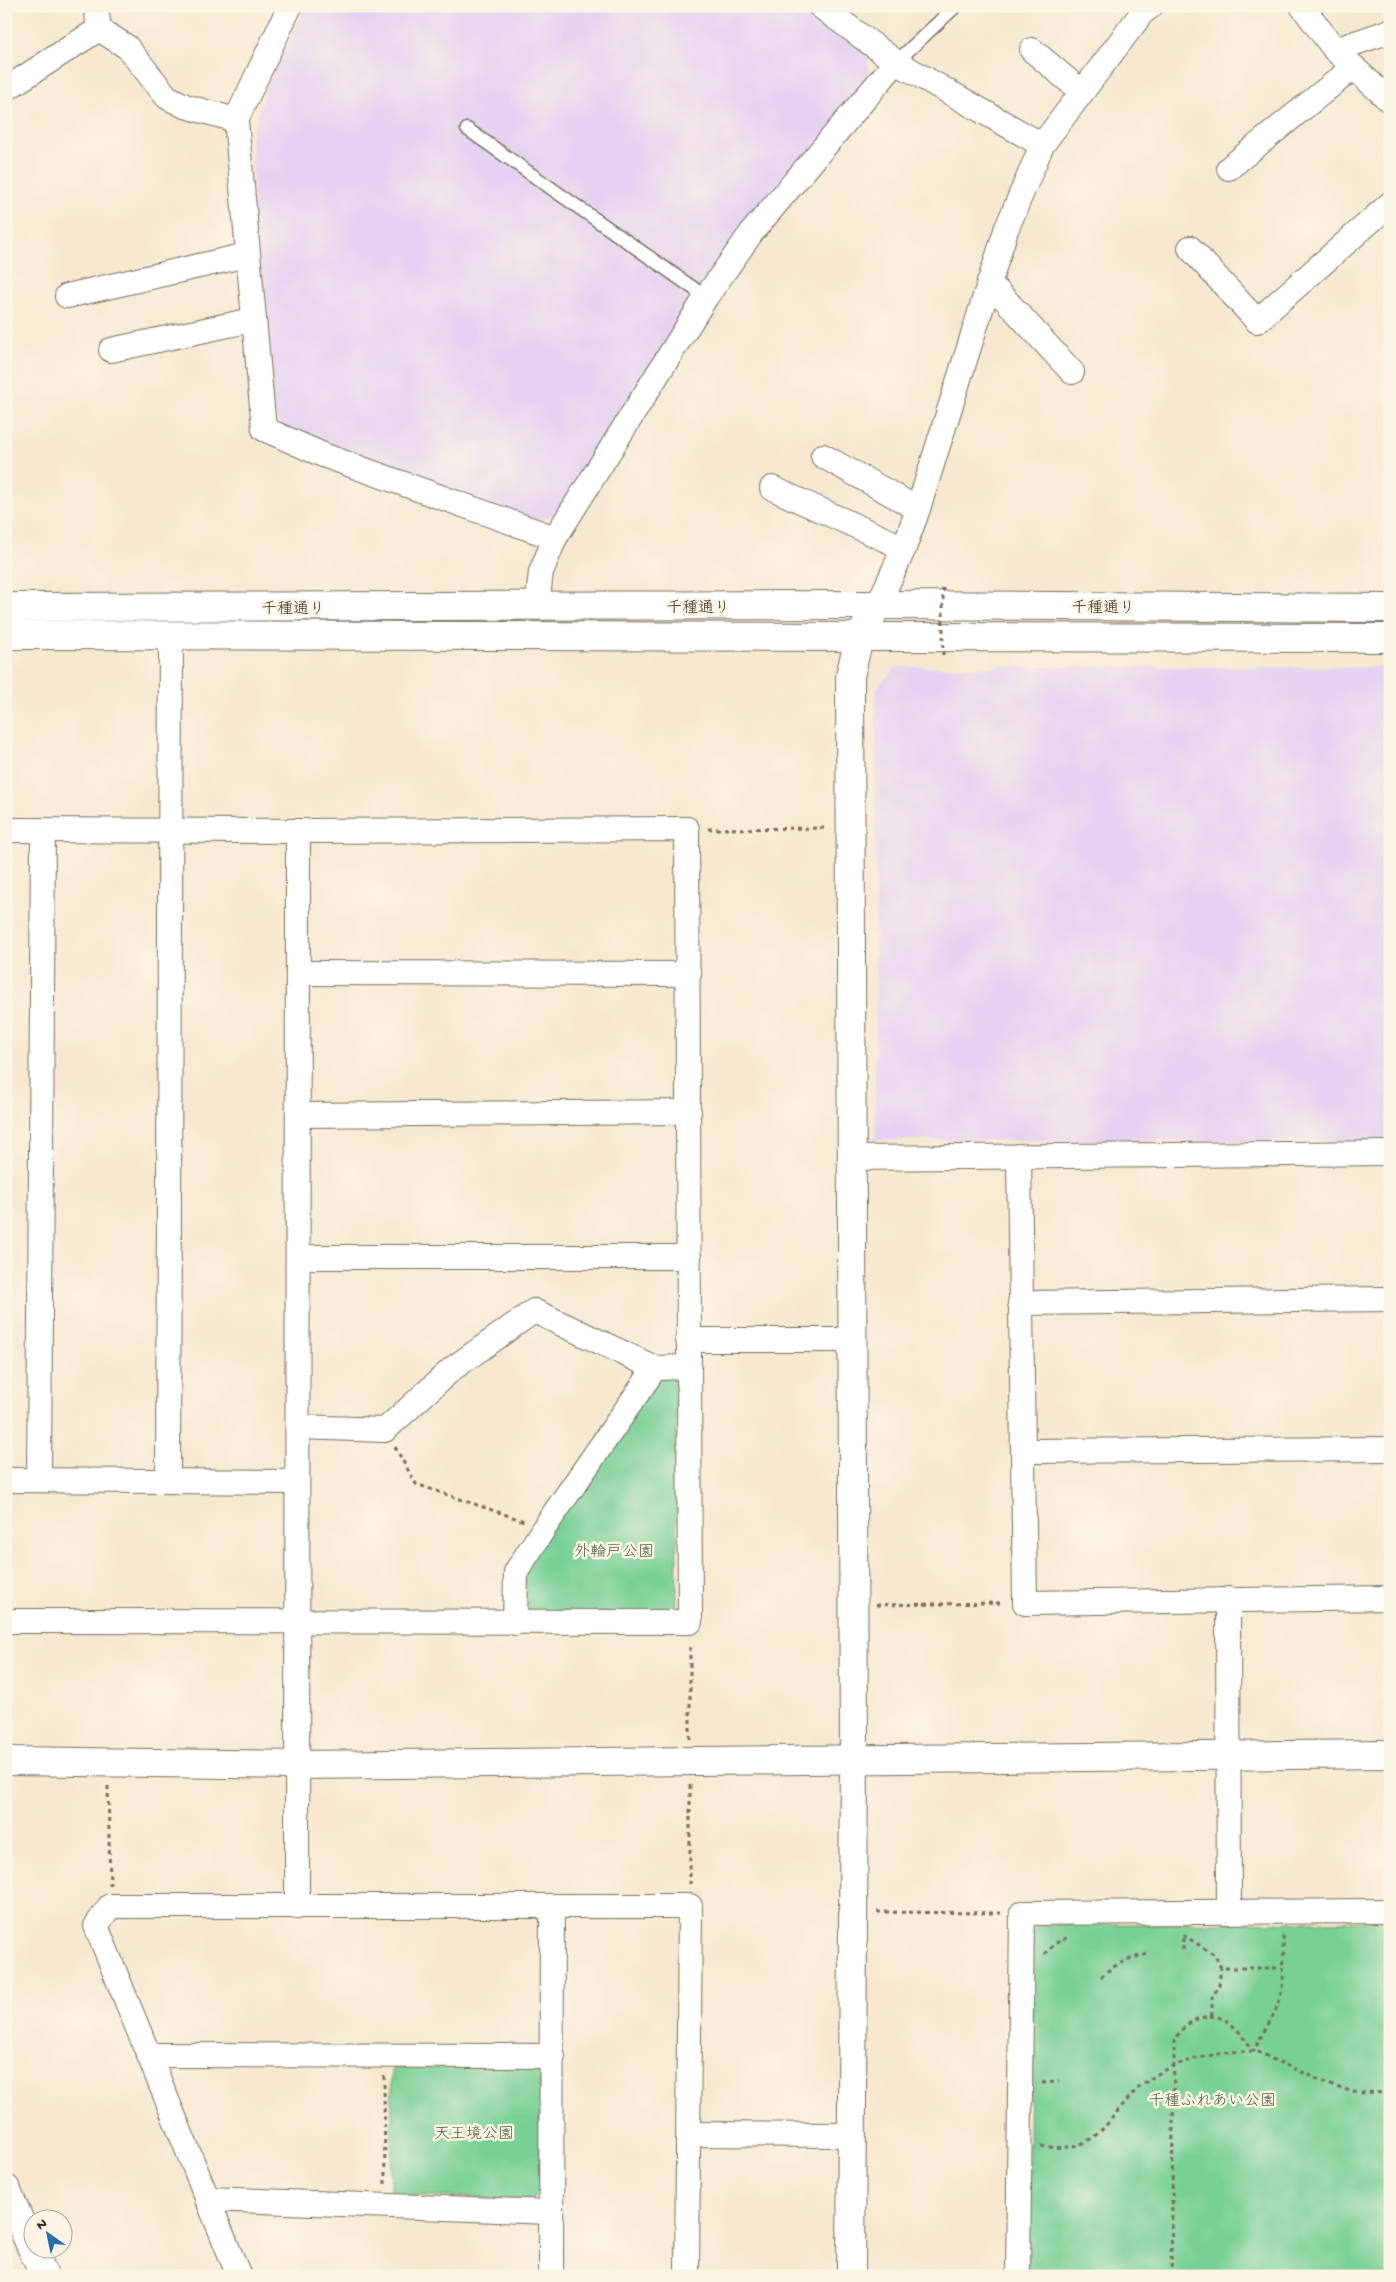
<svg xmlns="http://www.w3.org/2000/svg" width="1396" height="2282" viewBox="0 0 1396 2282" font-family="'Gochi Hand','Klee One',sans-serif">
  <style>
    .built { fill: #e4d3f2 }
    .green { fill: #78d096; stroke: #5a7d5a }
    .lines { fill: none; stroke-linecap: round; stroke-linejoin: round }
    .service-casing { stroke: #7c6d5c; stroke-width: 15 }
    .minor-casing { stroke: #7c6d5c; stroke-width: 26 }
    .tertiary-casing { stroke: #7c6d5c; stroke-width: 30 }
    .path { stroke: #7c6d5c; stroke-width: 3; stroke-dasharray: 4 4; stroke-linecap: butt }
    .service { stroke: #fff; stroke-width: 12 }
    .minor { stroke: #fff; stroke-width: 24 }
    .tertiary { stroke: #fff; stroke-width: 28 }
    .path-bridge { stroke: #7c6d5c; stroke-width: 3; stroke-dasharray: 4 4; stroke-linecap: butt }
    .labels { text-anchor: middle; stroke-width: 5; stroke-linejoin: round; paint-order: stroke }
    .street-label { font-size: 16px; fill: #3b2a1e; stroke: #fcf5e5 }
    .park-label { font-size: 16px; fill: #4d5c42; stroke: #fcf5e5 }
  </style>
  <rect width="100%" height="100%" fill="#fcf5e5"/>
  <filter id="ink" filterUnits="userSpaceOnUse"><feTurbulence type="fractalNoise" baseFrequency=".02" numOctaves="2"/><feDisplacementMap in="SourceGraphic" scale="10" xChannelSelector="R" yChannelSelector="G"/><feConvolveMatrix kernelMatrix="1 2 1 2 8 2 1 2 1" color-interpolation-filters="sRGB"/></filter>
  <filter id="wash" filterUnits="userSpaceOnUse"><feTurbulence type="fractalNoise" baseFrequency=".0096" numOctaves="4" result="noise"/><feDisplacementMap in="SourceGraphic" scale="20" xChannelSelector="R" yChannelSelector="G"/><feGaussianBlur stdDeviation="1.12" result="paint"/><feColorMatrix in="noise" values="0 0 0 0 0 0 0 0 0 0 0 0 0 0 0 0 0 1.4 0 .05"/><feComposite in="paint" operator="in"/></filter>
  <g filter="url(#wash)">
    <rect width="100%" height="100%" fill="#f6e9d0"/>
    <!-- built -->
    <g class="built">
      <polygon points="306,6 800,6 866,50 871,80 561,512 538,521 283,428 273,412 254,222 251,137 268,82"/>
      <polygon points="897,667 1390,667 1390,1141 875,1140 876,688"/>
    </g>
    <!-- green -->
    <g class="green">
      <polygon points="669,1376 676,1381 677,1607 667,1613 528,1614 522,1605 522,1572 655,1380"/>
      <polygon points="1390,1921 1390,2276 1027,2276 1032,1931 1038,1925"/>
      <polygon points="533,2066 540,2070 540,2195 533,2200 391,2195 392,2068"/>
    </g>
  </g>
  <g filter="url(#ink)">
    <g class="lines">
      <!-- service casing -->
      <g class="service-casing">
        <g id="service">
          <polyline points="896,62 956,6"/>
          <polyline points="467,129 706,297"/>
        </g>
      </g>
      <!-- minor casing -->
      <g class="minor-casing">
        <g id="minor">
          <polyline points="96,6 99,29"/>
          <polyline points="290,6 236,120 264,429 323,455 555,538"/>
          <polyline points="820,6 896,62 1042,145"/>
          <polyline points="1302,6 1335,50 1390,101"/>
          <polyline points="99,29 127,47 167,97 185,106 236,120"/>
          <polyline points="1032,50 1082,92"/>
          <polyline points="1335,50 1390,31"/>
          <polyline points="6,89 99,29"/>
          <polyline points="1229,168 1354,67"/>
          <polyline points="1190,248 1257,321 1390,204"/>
          <polyline points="989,282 1072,372"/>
          <polyline points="67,296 247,255"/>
          <polyline points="111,350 252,320"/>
          <polyline points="823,456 918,509"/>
          <polyline points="772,488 904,548"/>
          <polyline points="878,605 904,548 918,509 1006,230 1042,145 1142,13 1151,6"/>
          <polyline points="537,607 541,572 555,538 706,297 752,232 896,62"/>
          <polyline points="6,830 298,831 687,829 690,1622 6,1621"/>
          <polyline points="299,973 689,974"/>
          <polyline points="299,1115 689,1112"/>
          <polyline points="1019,1156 1025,1603 1390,1598"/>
          <polyline points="851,1158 1390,1153"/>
          <polyline points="299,1257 689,1257"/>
          <polyline points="1020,1303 1390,1299"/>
          <polyline points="688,1340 851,1340"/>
          <polyline points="298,1427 385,1430 452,1369 534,1311 655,1368 688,1367"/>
          <polyline points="1023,1451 1390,1449"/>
          <polyline points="6,1480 297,1482"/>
          <polyline points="39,1480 43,830"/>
          <polyline points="168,1480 171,635"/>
          <polyline points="1228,1599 1229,1912"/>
          <polyline points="515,1623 516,1572 544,1528 655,1368"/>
          <polyline points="297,1907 298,831"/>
          <polyline points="149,2055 553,2056"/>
          <polyline points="689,2134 851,2135"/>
          <polyline points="207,2199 551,2212"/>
          <polyline points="239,2276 96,1926 110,1906 690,1906 687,2276"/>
          <polyline points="551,2276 552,1907"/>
          <polyline points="1018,2276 1022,1913 1390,1911"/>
        </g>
      </g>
      <!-- tertiary casing -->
      <g class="tertiary-casing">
        <g id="tertiary">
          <polyline points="6,607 878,605 1390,608"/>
          <polyline points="6,635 1390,638"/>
          <polyline points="6,1761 296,1765 1390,1754"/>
          <polyline points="6,2189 32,2249"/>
          <polyline points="33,2250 44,2276"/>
          <polyline points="851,2276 854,1758 850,676 859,638 878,605"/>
        </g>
      </g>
      <!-- path -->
      <g class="path">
        <polyline points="708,829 827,828"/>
        <polyline points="395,1447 416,1484 524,1521"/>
        <polyline points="876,1605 1003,1603"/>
        <polyline points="690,1739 690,1643"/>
        <polyline points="690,1785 690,1884"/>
        <polyline points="108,1786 110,1885"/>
        <polyline points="877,1912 1001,1913"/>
        <polyline points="1183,1935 1215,1955 1221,1968 1283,1968"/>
        <polyline points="1183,1950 1183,1935"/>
        <polyline points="1044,1954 1056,1943 1070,1936"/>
        <path d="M1101,1977c12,-13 32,-20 48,-23"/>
        <polyline points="1212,2016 1212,1998 1219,1985 1221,1968"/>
        <polyline points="384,2076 385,2185"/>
        <polyline points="1042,2083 1059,2082"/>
        <path d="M1041,2146c63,10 65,-33 104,-63 11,-9 26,-17 40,-21 18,-6 49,-12 68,-11 7,1 15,6 21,9 20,8 39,18 59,26 18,7 38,6 57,7"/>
        <path d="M1171,2276l3,-221c0,-5 0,-11 2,-16 8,-19 35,-30 52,-17 11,7 18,19 26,29 8,-19 23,-37 27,-57 4,-19 2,-41 2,-60"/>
      </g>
      <!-- service -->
      <use href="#service" class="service"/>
      <!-- minor -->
      <use href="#minor" class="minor"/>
      <!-- tertiary -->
      <use href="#tertiary" class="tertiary"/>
      <!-- path-bridge -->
      <polyline class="path-bridge" points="943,588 943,655"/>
    </g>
  </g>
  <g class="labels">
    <!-- street labels -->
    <g class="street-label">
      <text x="698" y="612">千種通り</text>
      <text x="1103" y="612">千種通り</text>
      <text x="293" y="613">千種通り</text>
    </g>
    <!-- park labels -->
    <g class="park-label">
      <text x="614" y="1556">外輪戸公園</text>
      <text x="1212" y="2105">千種ふれあい公園</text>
      <text x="474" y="2138">天王境公園</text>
    </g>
  </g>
  <!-- margin -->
  <rect width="1396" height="2282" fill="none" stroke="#fcf5e5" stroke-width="25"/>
  <!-- north arrow -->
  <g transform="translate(48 2234) rotate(327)"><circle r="24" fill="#fcf5e5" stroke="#afa495"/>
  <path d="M0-4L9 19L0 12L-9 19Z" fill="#1f6fb2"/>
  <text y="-8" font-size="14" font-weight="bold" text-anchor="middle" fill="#3b2a1e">N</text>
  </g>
</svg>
